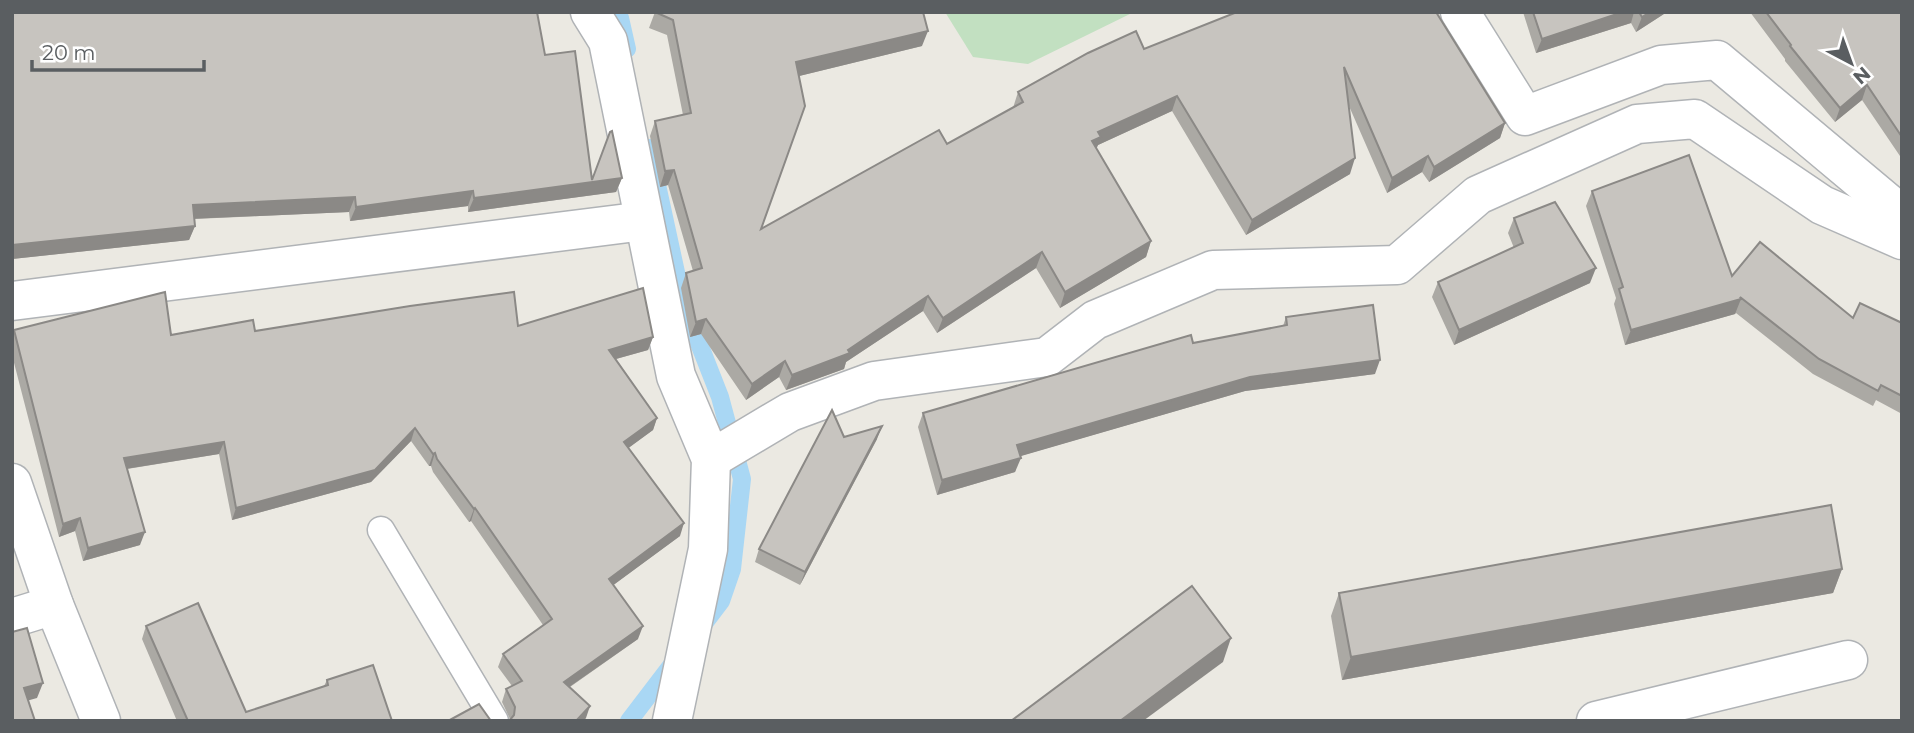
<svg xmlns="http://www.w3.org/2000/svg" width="1914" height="733" viewBox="0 0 1914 733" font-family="Montserrat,sans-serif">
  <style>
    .green { fill: #c2e0c1 }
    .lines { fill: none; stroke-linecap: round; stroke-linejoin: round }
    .stream { stroke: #a9d7f4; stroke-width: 18 }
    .service-casing { stroke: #b0b3b6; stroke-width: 29 }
    .minor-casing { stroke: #b0b3b6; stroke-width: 41 }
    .service { stroke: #fff; stroke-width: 26 }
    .minor { stroke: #fff; stroke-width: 38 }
    .wall { fill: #aba9a4 }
    .shaded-wall { fill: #8b8986 }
    .building { fill: #c7c4bf; stroke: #8b8986; stroke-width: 2 }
  </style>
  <rect width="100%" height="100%" fill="#ebe9e2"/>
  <!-- green -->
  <polygon class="green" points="945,12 1134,12 1028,64 973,57"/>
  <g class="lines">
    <!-- stream -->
    <g class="stream">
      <polyline points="617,12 620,18 627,49"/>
      <polyline points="649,148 682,300 720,397 742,479 732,569 721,601 702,626"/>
      <polyline points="629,721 674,662"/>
    </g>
    <!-- service casing -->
    <g class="service-casing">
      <polyline id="service" points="381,530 495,721"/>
    </g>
    <!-- minor casing -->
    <g class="minor-casing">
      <g id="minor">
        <polyline points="590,12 608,41 676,376 711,459 708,549 672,721"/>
        <polyline points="1460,12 1525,116 1661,65 1717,60 1902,215"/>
        <polyline points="12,301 644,221"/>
        <polyline points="711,459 790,412 874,381 1047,357 1095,320 1213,270 1397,265 1478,195 1637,124 1695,119 1822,205 1902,240"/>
        <polyline points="12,483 54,605 101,721"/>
        <polyline points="12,618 54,605"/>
        <polyline points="1596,721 1848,660"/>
      </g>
    </g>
    <!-- service -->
    <use href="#service" class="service"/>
    <!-- minor -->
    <use href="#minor" class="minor"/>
  </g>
  <!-- wall -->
  <g class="wall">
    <polygon points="655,12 922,46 799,76 761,229 947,144 1013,108 1018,92 1144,49 1237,12 1505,123 1500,138 1429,182 1422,172 1387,193 1349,106 1350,174 1246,235 1172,111 1098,145 1096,148 1151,241 1146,257 1060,308 1036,268 937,333 923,311 846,362 844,369 786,390 779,377 746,400 701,334 690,337 681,288 686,273 693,271 668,185 660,187 650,136 655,121 683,115 667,35 649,28"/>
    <polygon points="1523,12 1667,12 1636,32 1631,23 1536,53"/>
    <polygon points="1750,12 1902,12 1902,159 1862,100 1835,122 1785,61 1785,59"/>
    <polygon points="545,55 592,180 622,178 616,192 468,212 468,206 350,221 349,212 194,219 195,226 189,240 12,259"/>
    <polygon points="1592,191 1732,276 1853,318 1902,323 1902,414 1876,400 1873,406 1813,374 1736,313 1735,314 1625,345 1614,304 1616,298 1586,206"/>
    <polygon points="1514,218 1590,283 1454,345 1432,297 1438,282 1514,248 1508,233"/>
    <polygon points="1286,317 1375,374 1245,391 1020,456 1015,472 937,495 918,427 923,413 1193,343 1283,326"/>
    <polygon points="518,326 653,337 648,350 616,359 657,418 653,430 628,448 680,536 613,585 638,639 570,687 586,718 583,721 509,721 510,719 502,702 506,689 512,686 498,667 503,654 543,625 471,521 469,522 433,472 431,466 429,466 411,441 371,482 232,520 219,454 127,469 140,545 83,561 75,531 59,537 12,355 12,334 14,330 171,335 255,331"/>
    <polygon points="844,437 877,439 800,585 755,562 759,549"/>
    <polygon points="1842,569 1833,593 1342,680 1331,616 1339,593"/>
    <polygon points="146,626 246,712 324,686 327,680 392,721 177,721 142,639"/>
  </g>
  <!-- shaded-wall -->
  <g class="shaded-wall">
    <polygon points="1623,12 1634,12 1631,23 1536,53 1542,39"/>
    <polygon points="1650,12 1667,12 1636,32 1642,17"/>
    <polygon points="928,31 922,46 791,78 796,62"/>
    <polygon points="1867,85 1862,100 1835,122 1840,108"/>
    <polygon points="1177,96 1172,111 1098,145 1095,152 1092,141 1098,132"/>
    <polygon points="1505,123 1500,138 1429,182 1434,167"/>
    <polygon points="1428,156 1422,172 1387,193 1392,178"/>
    <polygon points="1355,158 1350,174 1246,235 1252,220"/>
    <polygon points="674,170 668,185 660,187 665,171"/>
    <polygon points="622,178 616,192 468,212 474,198"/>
    <polygon points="473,191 468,206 350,221 356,207"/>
    <polygon points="355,197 349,212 188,219 193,205"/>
    <polygon points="195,226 189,240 12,259 12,245"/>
    <polygon points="1151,241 1146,257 1060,308 1065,292"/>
    <polygon points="1042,252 1036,268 937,333 943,318"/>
    <polygon points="1596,268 1590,283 1454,345 1459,330"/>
    <polygon points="928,296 923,311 846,362 844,369 786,390 792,375 848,350"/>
    <polygon points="1741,299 1735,314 1625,345 1631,330"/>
    <polygon points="706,319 701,334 690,337 696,322"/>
    <polygon points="653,337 648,350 605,362 609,350"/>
    <polygon points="1380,360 1375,374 1245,391 1011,459 1017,445 1250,377"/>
    <polygon points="785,361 779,377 746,400 752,384"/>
    <polygon points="657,418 653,430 619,455 624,442"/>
    <polygon points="882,426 877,439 800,585 805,572"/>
    <polygon points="415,428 411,441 371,482 232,520 236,508"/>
    <polygon points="224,442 219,454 119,470 124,458"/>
    <polygon points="435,453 431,466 429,466 433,454"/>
    <polygon points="1021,458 1015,472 937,495 942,480"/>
    <polygon points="475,508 471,521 469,522 474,509"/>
    <polygon points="80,518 75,531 59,537 63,524"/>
    <polygon points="684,523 680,536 604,592 609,579"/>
    <polygon points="145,532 140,545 83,561 88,548"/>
    <polygon points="1842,569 1833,593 1342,680 1351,657"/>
    <polygon points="643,626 638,639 559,694 564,682"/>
    <polygon points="1231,638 1223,662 1143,721 1120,721"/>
    <polygon points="43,683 37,698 19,703 24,688"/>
    <polygon points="590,706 586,718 583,721 576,721"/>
  </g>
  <!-- building -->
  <g class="building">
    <polygon points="12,12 537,12 545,55 575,51 592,180 610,132 612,131 622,178 474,198 473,191 356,207 355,197 193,205 195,226 12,245"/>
    <polygon points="655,12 923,12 928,31 796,62 805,106 761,229 939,130 947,144 1023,102 1018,92 1088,53 1136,31 1144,49 1237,12 1436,12 1505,123 1434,167 1428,156 1392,178 1344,67 1355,158 1252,220 1177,96 1098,132 1101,137 1092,141 1151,241 1065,292 1042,252 943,318 928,296 848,350 850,353 792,375 785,361 752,384 706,319 696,322 686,273 702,268 674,170 665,171 655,121 691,113 673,20"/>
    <polygon points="1533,12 1623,12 1542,39"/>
    <polygon points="1639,12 1650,12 1642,17"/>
    <polygon points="1766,12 1902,12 1902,137 1867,85 1840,108 1790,46 1791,45"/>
    <polygon points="1689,155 1732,276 1760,242 1853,318 1860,303 1902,323 1902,396 1881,385 1878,391 1819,359 1740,297 1741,299 1631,330 1619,289 1623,287 1592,191"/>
    <polygon points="1555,202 1596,268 1459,330 1438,282 1523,243 1514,218"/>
    <polygon points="643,288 653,337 609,350 657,418 624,442 684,523 609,579 643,626 564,682 590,706 576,721 509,721 514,715 515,707 506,689 522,681 503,654 552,619 475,508 474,509 437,459 435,453 433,454 415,428 375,470 236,508 224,442 124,458 145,532 88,548 80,518 63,524 14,330 165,292 171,335 253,320 255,331 410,306 514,292 518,326"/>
    <polygon points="1373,305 1380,360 1250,377 1017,445 1021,458 942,480 923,413 1191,335 1193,343 1287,325 1286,317"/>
    <polygon points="832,410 844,437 882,426 805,572 759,549"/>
    <polygon points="1831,505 1842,569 1351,657 1339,593"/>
    <polygon points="1192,586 1231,638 1120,721 1011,721"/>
    <polygon points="198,603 246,712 328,685 327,680 373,665 392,721 188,721 146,626"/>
    <polygon points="27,628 43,683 24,688 35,721 12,721 12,632"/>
    <polygon points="479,704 491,721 448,721"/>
  </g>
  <!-- border -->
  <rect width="1914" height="733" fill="none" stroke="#5a5e61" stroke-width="28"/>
  <!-- north arrow -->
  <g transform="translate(1851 63) rotate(139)" stroke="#ffffff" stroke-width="5" paint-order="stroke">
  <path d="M0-5L12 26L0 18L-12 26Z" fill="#5a5e61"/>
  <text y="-10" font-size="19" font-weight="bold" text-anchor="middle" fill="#5a5e61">N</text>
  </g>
  <!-- scale -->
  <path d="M32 60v10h172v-10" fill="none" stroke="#5a5e61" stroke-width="3.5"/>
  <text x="42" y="60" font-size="21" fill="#5a5e61" stroke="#ffffff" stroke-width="5" paint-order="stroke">20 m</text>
</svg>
